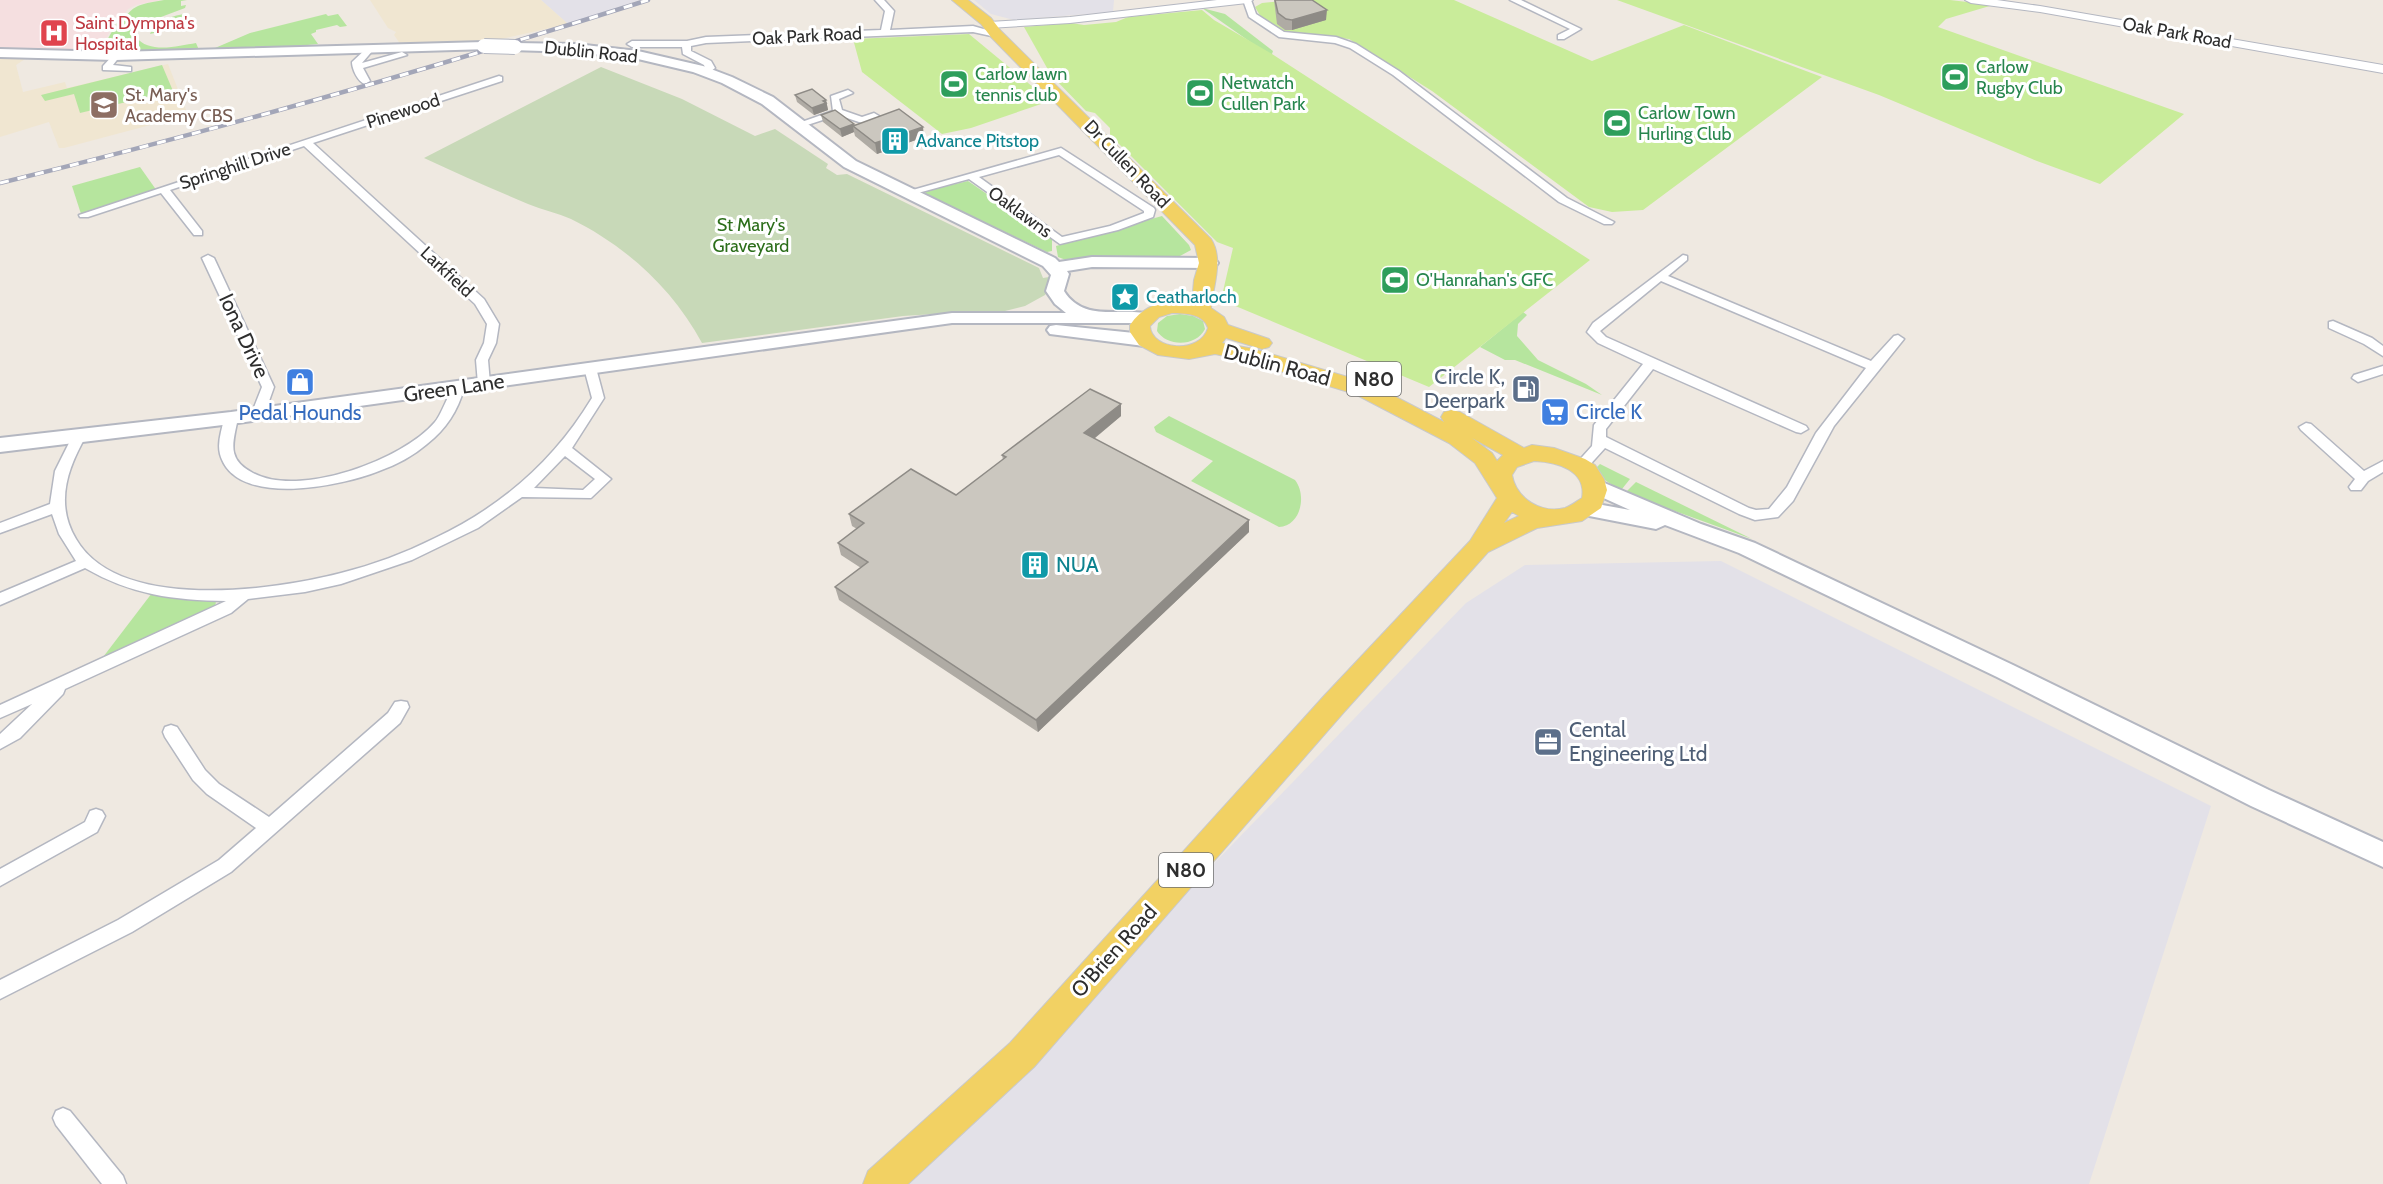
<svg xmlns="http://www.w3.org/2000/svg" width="2383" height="1184" viewBox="0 0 2383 1184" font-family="Cabin,sans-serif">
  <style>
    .industrial { fill: #e3e1e8 }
    .education { fill: #f0e6d1 }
    .medical { fill: #f5dfe0 }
    .green { fill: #b6e59e }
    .cemetery { fill: #c8d9b8 }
    .pitch { fill: #c9ec9a }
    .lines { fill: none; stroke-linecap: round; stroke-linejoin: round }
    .minor-casing { stroke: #b4b7c1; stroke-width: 3 }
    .tertiary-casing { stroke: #b4b7c1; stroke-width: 2 }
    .secondary-casing { stroke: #b4b7c1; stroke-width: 4 }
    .primary-casing { stroke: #c9c9c9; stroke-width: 2 }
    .minor { fill: #fff; fill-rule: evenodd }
    .tertiary { fill: #fff; fill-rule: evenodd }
    .secondary { fill: #fff; fill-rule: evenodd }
    .primary { fill: #f2d163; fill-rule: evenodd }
    .rail-casing { stroke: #a3a6b8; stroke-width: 4.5 }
    .rail { stroke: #fff; stroke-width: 3; stroke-dasharray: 9; stroke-linecap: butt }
    .secondary-bridge-casing { stroke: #b4b7c1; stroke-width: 16; stroke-linecap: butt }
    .secondary-bridge { stroke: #fff; stroke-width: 14 }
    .wall { fill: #afaba4 }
    .shaded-wall { fill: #8e8b86 }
    .building { fill: #cbc7bf; stroke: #8e8b86; stroke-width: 1.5 }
    .labels { text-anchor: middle; stroke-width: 6; stroke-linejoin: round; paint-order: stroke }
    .far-health-label { font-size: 18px; fill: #be3a42; stroke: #fff; text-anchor: start }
    .far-street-label { font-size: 18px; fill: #2e2e2e; stroke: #fff }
    .far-leisure-label { font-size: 18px; fill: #27864d; stroke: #fff; text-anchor: start }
    .far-education-label { font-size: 18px; fill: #785e54; stroke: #fff; text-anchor: start }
    .far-culture-label { font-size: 18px; fill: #0d838f; stroke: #fff; text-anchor: start }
    .far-park-label { font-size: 18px; fill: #2c6e1b; stroke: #fff }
    .shield { fill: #fff; stroke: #6d6d6d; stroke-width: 1.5 }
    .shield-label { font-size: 20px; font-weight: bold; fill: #2e2e2e }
    .street-label { font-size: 21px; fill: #2e2e2e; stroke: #fff }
    .service-label { font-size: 21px; fill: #4e5e75; stroke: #fff; text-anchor: end }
    .shop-label { font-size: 21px; fill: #366cbe; stroke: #fff; text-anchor: start }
    .culture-label { font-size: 21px; fill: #0d838f; stroke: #fff; text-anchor: start }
  </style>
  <rect width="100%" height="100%" fill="#efe9e1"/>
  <!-- industrial -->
  <g class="industrial">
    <polygon points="541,0 640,0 568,24"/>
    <polygon points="974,0 1114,0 1113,12 1014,20 991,14"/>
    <polygon points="1721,561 2211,806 2089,1184 904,1184 1466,603 1525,565"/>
  </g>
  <!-- education -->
  <g class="education">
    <polygon points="370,0 541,0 568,24 483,43 401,45 394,35 396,32 388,28"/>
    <polygon points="0,58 25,59 16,65 23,92 65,82 67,88 168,64 188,115 64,148 59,148 49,122 0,137"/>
  </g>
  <!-- medical -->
  <polygon class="medical" points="0,0 161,0 136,5 128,9 122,17 117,18 99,52 0,48"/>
  <!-- green -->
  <g class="green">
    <path d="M164,0h23l-6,1v5l5,-1 -1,3 -40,15 -5,4 -4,10c13,17 42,9 60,6l3,7 -98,1 18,-32 7,-2c8,-14 23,-14 38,-17z"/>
    <polygon points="1202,8 1225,14 1273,51 1272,54 1266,53"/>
    <path d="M184,14l1,9 -5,4 -30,7c5,-13 21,-18 34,-20z"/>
    <polygon points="326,14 328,16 338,14 347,26 340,27 337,25 316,30 316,32 311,34 318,44 274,48 215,48 250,33"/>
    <polygon points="162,65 173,91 80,113 74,94 45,101 41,95"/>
    <polygon points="140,167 157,191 81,214 72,186"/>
    <polygon points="968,181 1052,239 1052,251 1047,252 925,194 926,191"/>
    <polygon points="1162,216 1189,245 1191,250 1180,256 1092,256 1066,260 1058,257 1056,246"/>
    <polygon points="1523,312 1527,315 1518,324 1517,336 1538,360 1586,384 1602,395 1515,360 1505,360 1480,347"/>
    <path d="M1180,314l13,2 10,5 2,8c-9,18 -38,18 -48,2l1,-8 9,-7z"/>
    <path d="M1169,416l126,64c12,15 6,46 -16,47l-88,-46 22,-20 -57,-29 -2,-5z"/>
    <polygon points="1600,464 1630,479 1622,489 1618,489 1602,478 1596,468"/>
    <polygon points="1636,482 1752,539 1625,493"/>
    <polygon points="152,593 214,599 216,603 212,610 97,665"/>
  </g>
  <!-- cemetery -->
  <path class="cemetery" d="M601,67l81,32 73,37 20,-7 53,35 -2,4 11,7 10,-1 192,94 4,10 6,-1 1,11 -5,7 -20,11 -28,7 -31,-1 -63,4 -201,27c-29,-54 -76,-97 -131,-124 -13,-6 -29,-9 -43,-15 -35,-15 -70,-30 -104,-46z"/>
  <!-- pitch -->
  <g class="pitch">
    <polygon points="1290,0 1454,0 1592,61 1684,25 1822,77 1643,210 1612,212 1589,207 1432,91 1349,39 1284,33 1261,17 1255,7 1262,3"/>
    <polygon points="1617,0 1950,0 1993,5 1946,19 1938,27 2184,114 2100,184 2037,161 1879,95"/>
    <polygon points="1202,10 1214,20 1272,54 1590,260 1429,387 1221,300 1233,248 1217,242 1110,135 1110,128 1095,113 1086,111 1051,75 1024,27 1071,23 1084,25 1116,22 1128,17"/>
    <polygon points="969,34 1050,101 971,128 942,134 862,72 853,39"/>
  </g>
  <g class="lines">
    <!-- minor casing -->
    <g class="minor-casing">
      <g id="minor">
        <polygon points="875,0 884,0 894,11 890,30 973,26 1001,34 996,37 973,32 706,43 691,46 691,51 711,61 715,68 706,75 701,72 705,68 704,65 683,54 682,47 632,47 627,44 632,41 687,41 706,37 881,30 885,11"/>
        <polygon points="1243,0 1251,0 1256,14 1284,32 1336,37 1356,44 1399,71 1567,198 1614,222 1612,224 1604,224 1559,202 1393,75 1350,48 1335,43 1279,37 1249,17"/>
        <polygon points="1510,0 1521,0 1581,29 1564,39 1558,39 1558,35 1570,29"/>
        <path d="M369,46l5,3 -12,14 40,-11 5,3 -44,13 7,13 -5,3c-7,-2 -13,-15 -13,-22z"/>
        <polygon points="115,53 120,56 113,65 131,67 131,71 103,70 103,66"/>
        <polygon points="499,76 502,77 502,81 313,143 484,299 499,324 496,343 488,360 490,384 489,387 479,387 478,384 476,360 484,343 487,324 475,304 304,146 170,190 202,231 202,235 194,235 161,193 88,217 80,217 79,215"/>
        <polygon points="848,90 853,93 839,99 842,110 862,117 874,113 879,116 878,118 862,123 838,115 798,128 793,125 833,111 831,96"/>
        <path d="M1061,148l93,60 1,2 -2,7 -35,13 -58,14 -91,-65 -62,17 -5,-3zM1059,155l85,56v2l-34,13 -48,11 -83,-60z"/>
        <polygon points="208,255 214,258 274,387 263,418 253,418 251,415 262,387 202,258"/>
        <path d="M1683,255l4,1v4l-19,16 203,85 23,-25 4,-1 6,4 -70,87 -41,75 -15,16 -23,3 -16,-6 -134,-66 -19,21 -5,2 -7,-5 18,-20 2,-21 49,-61 -45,-21 -11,-11 6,-9zM1661,281l205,87 -50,65 -29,54 -18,22 -13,1 -7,-2 -143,-71v-8l47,-60 143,63 5,1 7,-4 -2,-3 -200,-89 -6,-6z"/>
        <polygon points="2333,321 2372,338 2383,346 2383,356 2364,344 2329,328 2329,322"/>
        <path d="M590,364l6,4 8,30 -32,50 39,31 -20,19 -69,-1 -44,31 -66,32 -71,24 -36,8 -57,7 -17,14 -166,76 -2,5 -43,44 -20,11v-15l32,-30 -32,14v-13l226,-104c-53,-1 -94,-6 -141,-33l-85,37v-12l76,-32 -17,-27 -7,-20 -52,19v-10l50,-19 5,-33 19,-38 5,-1 7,4c-19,33 -31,68 -10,103 42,73 196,52 265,34 32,-8 64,-20 94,-35 66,-31 119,-77 157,-140l-8,-30zM565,456l30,23 -12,11 -49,-2z"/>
        <polygon points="2383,366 2383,374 2358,382 2352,378 2354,375"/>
        <path d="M458,384l6,4c-6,23 -18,41 -37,56 -14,12 -31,21 -48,27 -37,15 -144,38 -159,-17 -3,-12 2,-24 4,-36l7,-4 7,4c-5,25 -12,41 15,55 46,25 150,-13 182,-51 8,-9 15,-36 23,-38z"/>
        <polygon points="2306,423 2311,424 2364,471 2383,461 2383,472 2368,481 2361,490 2351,490 2349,487 2355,479 2301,430 2299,427"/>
        <polygon points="401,701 407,702 409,707 400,723 231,872 132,932 0,999 0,980 118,920 219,860 256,828 207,794 193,780 165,737 163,732 165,727 171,725 177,727 205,770 219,784 269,817 388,713 395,702"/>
        <polygon points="96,809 102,811 105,816 97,832 0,886 0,869 85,822 90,811"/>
        <polygon points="63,1108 70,1111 123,1176 126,1184 102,1184 56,1125 53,1118 56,1111"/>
      </g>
    </g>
    <!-- tertiary casing -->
    <g class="tertiary-casing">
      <g id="tertiary">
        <polygon points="1217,0 1253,0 1247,3 1070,23 989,28 983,25 989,22 1070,17"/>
        <polygon points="1965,0 1997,0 2040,6 2383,65 2383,73 2040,12 1971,3"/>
      </g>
    </g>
    <!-- secondary casing -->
    <g class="secondary-casing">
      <g id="secondary">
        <polygon points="484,42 491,46 489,49 115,60 0,57 0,49 115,52"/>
        <path d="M515,43l61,1 62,7 65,15 29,11 41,20 83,64 199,97 4,4 33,-5 117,1 6,1 3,4 -3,4 -6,1 -117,-1 -25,4 2,3 -5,17c20,32 57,16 87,23l3,4 -3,4 -6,1h-193l-721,101 -231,28v-14l231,-26 721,-99h114l-11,-9 -9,-13 5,-16 -8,-9 -199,-99 -82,-63 -40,-21 -29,-11 -55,-13 -62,-7 -66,-2 -2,-3 2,-3z"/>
        <polygon points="1056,325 1144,334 1151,336 1153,340 1151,344 1144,346 1050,334 1047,330 1050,326"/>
        <polygon points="1595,479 1701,524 1755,543 2013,665 2269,790 2383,842 2383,867 2251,806 1997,677 1739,553 1665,525 1656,529 1579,514 1575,509 1579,504 1586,502 1630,510 1588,491 1585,486 1588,481"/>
      </g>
    </g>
    <!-- primary casing -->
    <g class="primary-casing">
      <path id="primary" d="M952,0h16l23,18 10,13 210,208c13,20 2,47 0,69l13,9 4,8 41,14 3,4 -3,4 -7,2 -36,-11 -4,5 32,6 117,35 73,38 -3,-5 3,-5 8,-2 8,2 64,36 8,-3 22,3 31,11 10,6 9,14 3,11 -6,18 -19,13 -45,7 -49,24 -144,160 -310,355 -126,117h-45l5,-13 142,-128 314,-347 146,-155 27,-43 -22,-35 -26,-20 -94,-49 -111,-34 -29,-6 -26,5 -31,-4 -19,-10 -9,-13v-7c14,-21 38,-27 62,-22l2,-23 5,-17 -4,-18 -204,-208 -10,-13zM1172,313c13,0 32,1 36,15 -8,27 -57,22 -58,-2l9,-9zM1472,438l31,17 -6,6 -5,-8zM1534,461c23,1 53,9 48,37 -5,3 -11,8 -17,10 -23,6 -49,-9 -53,-33l5,-8zM1512,512l7,4 -15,7z"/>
    </g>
    <!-- minor -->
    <use href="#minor" class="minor"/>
    <!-- tertiary -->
    <use href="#tertiary" class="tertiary"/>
    <!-- secondary -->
    <use href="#secondary" class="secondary"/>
    <!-- primary -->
    <use href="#primary" class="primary"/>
    <!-- rail casing -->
    <g class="rail-casing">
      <path id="rail" d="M0,183c218,-53 434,-115 648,-183"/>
    </g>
    <!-- rail -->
    <use href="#rail" class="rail"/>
    <!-- secondary-bridge casing -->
    <g class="secondary-bridge-casing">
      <polyline id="secondary-bridge" points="484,46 515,47"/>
    </g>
    <!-- secondary-bridge -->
    <use href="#secondary-bridge" class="secondary-bridge"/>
  </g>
  <!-- wall -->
  <g class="wall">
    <polygon points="1274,0 1312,0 1326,20 1292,30 1285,30 1277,24"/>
    <polygon points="795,95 826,100 828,110 814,115 797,102"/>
    <polygon points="821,115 854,125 924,137 877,154 855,136 854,132 842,137 823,122"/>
    <polygon points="1121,404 1121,416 1094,439 1249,520 1249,532 1038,732 839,600 835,587 861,568 841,555 838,543 857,529 852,526 849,514 956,495 1003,460 1002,455"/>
  </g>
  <!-- shaded-wall -->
  <g class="shaded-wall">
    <polygon points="1327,10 1326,20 1292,30 1292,20"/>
    <polygon points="826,100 828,110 814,115 812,108"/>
    <polygon points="854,124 853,126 854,132 842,137 840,129"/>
    <polygon points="923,127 924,137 877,154 875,143"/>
    <polygon points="1121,404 1121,416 1085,446 1084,433"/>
    <polygon points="1249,520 1249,532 1038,732 1036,720"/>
  </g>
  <!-- building -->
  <g class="building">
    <polygon points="1275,0 1312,0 1327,10 1292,20 1286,19 1278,13"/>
    <polygon points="812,89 826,100 823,101 826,103 812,108 795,95"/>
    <polygon points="899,109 923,127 875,143 853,126"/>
    <polygon points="835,110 854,124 840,129 821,115"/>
    <polygon points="1090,389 1121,404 1084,433 1249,520 1036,720 835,587 868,562 838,543 864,523 849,514 911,469 956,495 1006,457 1002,455"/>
  </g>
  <!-- icons -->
  <defs>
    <g id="hospital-square" transform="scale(1.5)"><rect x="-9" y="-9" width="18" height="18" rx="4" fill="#e0444e" stroke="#fff"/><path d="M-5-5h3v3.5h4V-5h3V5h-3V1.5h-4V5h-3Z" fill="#fff"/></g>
    <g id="stadium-square" transform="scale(1.5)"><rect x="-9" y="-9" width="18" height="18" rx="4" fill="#2e9e5b" stroke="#fff"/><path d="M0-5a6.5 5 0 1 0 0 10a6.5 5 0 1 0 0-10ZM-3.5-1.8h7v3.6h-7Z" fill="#fff"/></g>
    <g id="school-square" transform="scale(1.5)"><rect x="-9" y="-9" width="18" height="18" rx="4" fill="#8d6e63" stroke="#fff"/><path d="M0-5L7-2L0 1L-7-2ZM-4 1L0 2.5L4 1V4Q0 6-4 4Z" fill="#fff"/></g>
    <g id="building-square" transform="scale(1.5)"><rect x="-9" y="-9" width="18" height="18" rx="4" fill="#0f9aa8" stroke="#fff"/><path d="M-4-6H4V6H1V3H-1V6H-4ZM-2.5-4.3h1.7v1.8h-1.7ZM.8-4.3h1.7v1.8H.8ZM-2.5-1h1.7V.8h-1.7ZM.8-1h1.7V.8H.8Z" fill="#fff"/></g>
    <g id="sight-square" transform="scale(1.5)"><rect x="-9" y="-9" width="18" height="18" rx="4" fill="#0f9aa8" stroke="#fff"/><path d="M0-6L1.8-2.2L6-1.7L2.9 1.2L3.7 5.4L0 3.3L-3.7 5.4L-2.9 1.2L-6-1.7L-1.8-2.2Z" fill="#fff"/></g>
    <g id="shop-square" transform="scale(1.5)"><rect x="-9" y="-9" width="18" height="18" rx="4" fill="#3f7fe0" stroke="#fff"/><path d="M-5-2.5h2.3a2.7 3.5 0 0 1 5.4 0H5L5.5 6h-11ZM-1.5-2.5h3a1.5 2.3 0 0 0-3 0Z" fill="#fff"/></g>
    <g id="fuel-square" transform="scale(1.5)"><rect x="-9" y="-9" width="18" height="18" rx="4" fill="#5c6f8a" stroke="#fff"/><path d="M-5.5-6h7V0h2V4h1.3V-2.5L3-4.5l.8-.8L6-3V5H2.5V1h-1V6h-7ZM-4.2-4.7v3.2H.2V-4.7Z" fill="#fff"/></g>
    <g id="supermarket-square" transform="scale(1.5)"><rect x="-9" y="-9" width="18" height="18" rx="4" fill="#3f7fe0" stroke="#fff"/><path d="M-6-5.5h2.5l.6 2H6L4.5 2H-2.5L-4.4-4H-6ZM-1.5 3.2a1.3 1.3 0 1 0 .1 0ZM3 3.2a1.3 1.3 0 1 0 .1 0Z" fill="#fff"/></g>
    <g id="office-square" transform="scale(1.5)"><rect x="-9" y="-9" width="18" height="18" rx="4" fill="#5c6f8a" stroke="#fff"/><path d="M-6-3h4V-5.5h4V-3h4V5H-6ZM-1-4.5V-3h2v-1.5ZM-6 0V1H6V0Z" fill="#fff"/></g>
  </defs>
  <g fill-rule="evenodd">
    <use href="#hospital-square" x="54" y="33"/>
    <use href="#stadium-square" x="1955" y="77"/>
    <use href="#stadium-square" x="954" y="84"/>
    <use href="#stadium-square" x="1200" y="93"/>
    <use href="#school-square" x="104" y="105"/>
    <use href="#stadium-square" x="1617" y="123"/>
    <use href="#building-square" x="895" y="141"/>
    <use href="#stadium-square" x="1395" y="280"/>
    <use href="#sight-square" x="1125" y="297"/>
    <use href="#shop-square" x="300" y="382"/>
    <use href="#fuel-square" x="1526" y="389"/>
    <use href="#supermarket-square" x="1555" y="412"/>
    <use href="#building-square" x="1035" y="565"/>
    <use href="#office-square" x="1548" y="742"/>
  </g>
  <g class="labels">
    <!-- far-health labels -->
    <g class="far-health-label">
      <text x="75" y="29">Saint Dympna's<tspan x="75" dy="21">Hospital</tspan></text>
    </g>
    <!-- far-street labels -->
    <g class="far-street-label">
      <text transform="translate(2177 33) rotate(10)" y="6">Oak Park Road</text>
      <text transform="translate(807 36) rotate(-3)" y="6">Oak Park Road</text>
      <text transform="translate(591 52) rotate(6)" y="6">Dublin Road</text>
      <text transform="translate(403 111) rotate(-18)" y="6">Pinewood</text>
      <text transform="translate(1127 164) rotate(46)" y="6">Dr Cullen Road</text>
      <text transform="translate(235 166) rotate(-18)" y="6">Springhill Drive</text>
      <text transform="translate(1020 212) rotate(36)" y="6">Oaklawns</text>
      <text transform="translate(447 272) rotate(43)" y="6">Larkfield</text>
    </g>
    <!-- far-leisure labels -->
    <g class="far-leisure-label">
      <text x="1976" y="73">Carlow<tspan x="1976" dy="21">Rugby Club</tspan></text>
      <text x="975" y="80">Carlow lawn<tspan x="975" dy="21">tennis club</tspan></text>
      <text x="1221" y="89">Netwatch<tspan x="1221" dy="21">Cullen Park</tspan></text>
      <text x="1638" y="119">Carlow Town<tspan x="1638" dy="21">Hurling Club</tspan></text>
      <text x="1416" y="286">O'Hanrahan's GFC</text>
    </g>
    <!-- far-education labels -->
    <g class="far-education-label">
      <text x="125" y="101">St. Mary's<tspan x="125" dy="21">Academy CBS</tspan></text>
    </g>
    <!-- far-culture labels -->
    <g class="far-culture-label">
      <text x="916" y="147">Advance Pitstop</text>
      <text x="1146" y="303">Ceatharloch</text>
    </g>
    <!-- far-park labels -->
    <g class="far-park-label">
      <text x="751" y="231">St Mary's<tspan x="751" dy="21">Graveyard</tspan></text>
    </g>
    <!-- shield labels -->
    <g class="shield">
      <rect x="1347" y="362" width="54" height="34" rx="4.5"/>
      <rect x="1159" y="853" width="54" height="34" rx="4.5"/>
    </g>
    <g class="shield-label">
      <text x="1374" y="386">N80</text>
      <text x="1186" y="877">N80</text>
    </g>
    <!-- street labels -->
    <g class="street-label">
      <text transform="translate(244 336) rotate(65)" y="7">Iona Drive</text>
      <text transform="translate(1277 365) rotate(15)" y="7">Dublin Road</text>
      <text transform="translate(454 388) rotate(-8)" y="7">Green Lane</text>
      <text transform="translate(1114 951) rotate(-48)" y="7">O'Brien Road</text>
    </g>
    <!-- service labels -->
    <g class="service-label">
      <text x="1505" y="384">Circle K,<tspan x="1505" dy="24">Deerpark</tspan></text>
      <text x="1569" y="737" text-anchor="start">Cental<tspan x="1569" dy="24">Engineering Ltd</tspan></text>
    </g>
    <!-- shop labels -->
    <g class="shop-label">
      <text x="1576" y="419">Circle K</text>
      <text x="300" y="420" text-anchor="middle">Pedal Hounds</text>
    </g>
    <!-- culture labels -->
    <g class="culture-label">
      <text x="1056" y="572">NUA</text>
    </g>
  </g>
</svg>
